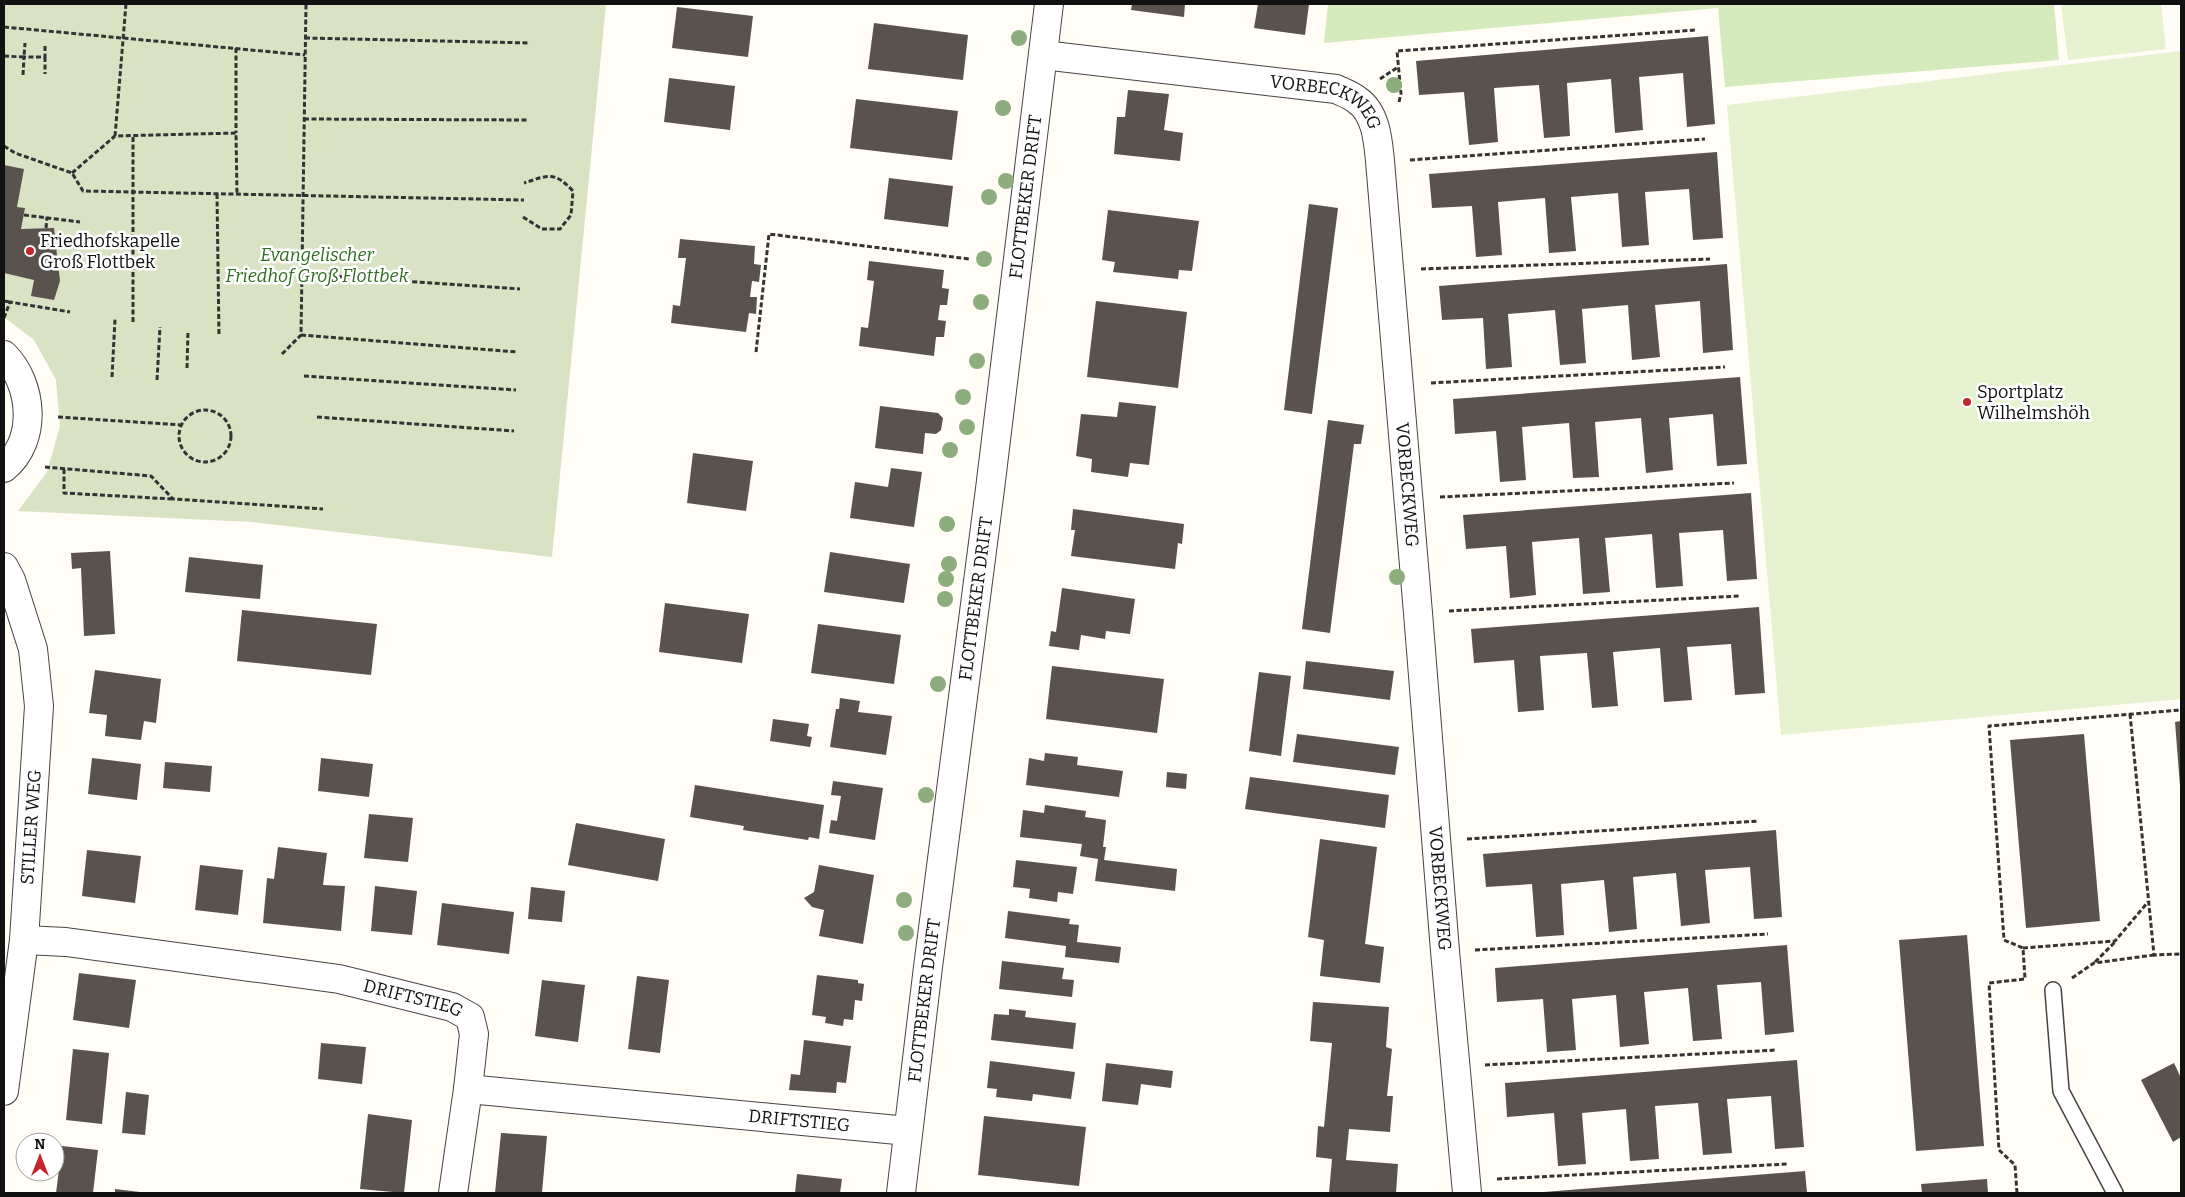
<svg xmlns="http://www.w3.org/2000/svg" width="2185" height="1197" viewBox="0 0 2185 1197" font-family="Bitter,serif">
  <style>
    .green { fill: #d5ebbd }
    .cemetery { fill: #d9e3c4 }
    .pitch { fill: #e6f2cf }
    .building { fill: #5a524d }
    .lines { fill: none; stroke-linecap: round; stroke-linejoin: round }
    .service-casing { stroke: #444; stroke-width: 18 }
    .minor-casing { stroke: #444; stroke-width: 30 }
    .path { stroke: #333; stroke-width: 3; stroke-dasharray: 5 2.5; stroke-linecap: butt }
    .service { stroke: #fff; stroke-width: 15 }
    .minor { stroke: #fff; stroke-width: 28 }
    .tree { fill: #8dad7f }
    .poi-dot { fill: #c4262e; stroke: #fff; stroke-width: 2 }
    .labels { text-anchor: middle; stroke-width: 5; stroke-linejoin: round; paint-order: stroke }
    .street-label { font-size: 18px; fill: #111; stroke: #fff }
    .poi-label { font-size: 18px; fill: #111; stroke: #fff; text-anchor: start }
    .park-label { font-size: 18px; font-style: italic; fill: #2f6b1f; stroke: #fff }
  </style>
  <rect width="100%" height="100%" fill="#fffdf5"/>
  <!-- green -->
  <polygon class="green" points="1328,4 2054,4 2059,60 1725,87 1718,8 1324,43"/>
  <!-- cemetery -->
  <polygon class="cemetery" points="4,4 606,4 552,557 252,522 18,511 47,472 60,426 56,380 34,340 4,317"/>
  <!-- pitch -->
  <g class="pitch">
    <polygon points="2061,4 2161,4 2166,49 2068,60"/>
    <polygon points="2181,51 2181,699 1781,735 1727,105"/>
  </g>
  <!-- building -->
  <g class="building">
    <polygon points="1132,4 1185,4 1184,17 1131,10"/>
    <polygon points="1258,4 1309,4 1305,35 1254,28"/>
    <polygon points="677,7 753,16 748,57 672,48"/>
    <polygon points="874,23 968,35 963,80 868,69"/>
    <polygon points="1708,36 1715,124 1687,127 1683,73 1639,77 1643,130 1615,133 1611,79 1567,83 1570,136 1544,138 1539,85 1494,88 1498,142 1469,145 1464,92 1419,95 1416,61"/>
    <polygon points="669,78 735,86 730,130 664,122"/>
    <polygon points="1128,90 1169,94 1164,130 1183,133 1180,161 1114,154 1117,117 1125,117"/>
    <polygon points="856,99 958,111 952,160 850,148"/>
    <polygon points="1717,152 1723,238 1693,240 1689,189 1645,192 1649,245 1622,247 1618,193 1571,197 1576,251 1549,253 1545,198 1498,202 1502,255 1476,257 1472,206 1432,208 1429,174"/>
    <polygon points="4,165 24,169 17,207 25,208 21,229 54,228 60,281 54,300 31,296 34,280 4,273"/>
    <polygon points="889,178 953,186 948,227 884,219"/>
    <polygon points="1309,204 1338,208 1312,414 1284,410"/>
    <polygon points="1108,210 1199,221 1192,271 1179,270 1178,279 1113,272 1115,262 1102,260"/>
    <polygon points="680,239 755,246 754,264 761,265 759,282 752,281 750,297 757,297 756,314 749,313 746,332 671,323 673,305 680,306 686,258 678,258"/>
    <polygon points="869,261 944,270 942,288 949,289 947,305 940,305 938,320 946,321 944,337 936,337 934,356 859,346 861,327 868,328 871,305 874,281 867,280"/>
    <polygon points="1727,264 1733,350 1703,353 1700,301 1655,305 1660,357 1632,360 1628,305 1582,309 1586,363 1560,365 1555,310 1508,314 1512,367 1486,369 1483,318 1442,320 1439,286"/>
    <polygon points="1096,301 1187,312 1178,388 1087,377"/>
    <polygon points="1740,377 1747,464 1717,466 1713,414 1669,418 1673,470 1646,473 1641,418 1595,422 1599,477 1573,478 1569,423 1522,427 1526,480 1500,482 1496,431 1455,434 1453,399"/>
    <polygon points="1119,402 1156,406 1149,465 1130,463 1128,477 1091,472 1092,459 1076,456 1081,414 1117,417"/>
    <polygon points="880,406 938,413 943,418 941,430 936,434 925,433 923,454 875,448"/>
    <polygon points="1328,420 1364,425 1361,444 1354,444 1330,633 1302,629"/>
    <polygon points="693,453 753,461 746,511 687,503"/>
    <polygon points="891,468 922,472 914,527 850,518 855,482 888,487"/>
    <polygon points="1751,493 1757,579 1727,581 1723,530 1679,533 1683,586 1656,588 1652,534 1605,538 1610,592 1583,594 1579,538 1532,542 1536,595 1510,598 1506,546 1466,549 1463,515"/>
    <polygon points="1073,509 1184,524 1182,544 1178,543 1175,569 1071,556 1075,530 1071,530"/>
    <polygon points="110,551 115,634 84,636 81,568 72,569 71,553"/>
    <polygon points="830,552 910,564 904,603 824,592"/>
    <polygon points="189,557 263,565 260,599 185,592"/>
    <polygon points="1062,588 1135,599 1130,634 1106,631 1105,639 1081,635 1079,650 1049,646 1051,631 1056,632"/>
    <polygon points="665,603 749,614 742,663 659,652"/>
    <polygon points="1759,607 1765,693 1735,695 1731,644 1687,647 1692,700 1664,702 1660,648 1613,652 1618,706 1592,708 1587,653 1540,656 1544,710 1518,712 1514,660 1474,663 1471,629"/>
    <polygon points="242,610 377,624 371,675 237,661"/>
    <polygon points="818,624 901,635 894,684 811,673"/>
    <polygon points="1306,661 1394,671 1390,700 1303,689"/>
    <polygon points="1052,666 1164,679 1157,733 1046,719"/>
    <polygon points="95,670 161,679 156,723 144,721 141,740 105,736 107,715 89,713"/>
    <polygon points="1259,672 1291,676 1281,756 1249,751"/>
    <polygon points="840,698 860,701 858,712 892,716 886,755 830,747 836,709 839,709"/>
    <polygon points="773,719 809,724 807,736 812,737 810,747 770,741"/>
    <polygon points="2181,721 2181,786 2180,786 2175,722"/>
    <polygon points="1297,734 1399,747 1395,775 1293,762"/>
    <polygon points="2084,734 2100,921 2026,928 2010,740"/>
    <polygon points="1045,753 1078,757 1077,765 1123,771 1119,797 1026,785 1029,758 1044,761"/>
    <polygon points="92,758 141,764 137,800 88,794"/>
    <polygon points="321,758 373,764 369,797 318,791"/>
    <polygon points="165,762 212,766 210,792 163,788"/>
    <polygon points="1167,772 1187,774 1186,789 1166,787"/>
    <polygon points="1250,777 1389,795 1385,828 1245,809"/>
    <polygon points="833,781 883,788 875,840 829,833 831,820 837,821 841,796 831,795"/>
    <polygon points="695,785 824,805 819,839 809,837 808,840 743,830 744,826 690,817"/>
    <polygon points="1045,805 1086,811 1085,817 1106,820 1103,847 1106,847 1104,860 1177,869 1175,891 1095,881 1098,859 1080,856 1082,844 1020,837 1023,810 1044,813"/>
    <polygon points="369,814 413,818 408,862 364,858"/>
    <polygon points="576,823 665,839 658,881 568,865"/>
    <polygon points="1776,830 1782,917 1754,919 1750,867 1705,870 1710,923 1681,926 1676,873 1633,877 1637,929 1609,932 1604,880 1561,884 1564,935 1536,937 1532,884 1486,887 1483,854"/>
    <polygon points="1320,839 1377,847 1365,944 1384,947 1380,983 1320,976 1324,940 1308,937"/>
    <polygon points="278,847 327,853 323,885 345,886 341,931 263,923 267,878 274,879"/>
    <polygon points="87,850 141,856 135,903 82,896"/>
    <polygon points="1016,860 1077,867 1073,894 1058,892 1057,902 1029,898 1030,889 1013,887"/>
    <polygon points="200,865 243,870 238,915 195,910"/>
    <polygon points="819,865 874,875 863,944 819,936 824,910 812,907 804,898 814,892"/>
    <polygon points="375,886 417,891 412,935 371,931"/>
    <polygon points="531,887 565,891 562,922 528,919"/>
    <polygon points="442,903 514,912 509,954 437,945"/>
    <polygon points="1008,911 1070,919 1069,924 1079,925 1077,942 1121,947 1119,963 1065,957 1066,946 1005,938"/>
    <polygon points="1967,935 1984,1146 1916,1151 1899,940"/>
    <polygon points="1787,945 1794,1032 1765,1035 1761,982 1717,985 1722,1039 1693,1041 1688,988 1644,992 1649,1044 1620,1047 1616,995 1572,999 1576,1050 1547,1052 1543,999 1497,1002 1495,968"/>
    <polygon points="1002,961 1064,968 1062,979 1074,980 1072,997 999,989"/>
    <polygon points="79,973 136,980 129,1028 73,1020"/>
    <polygon points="817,975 858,980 858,983 864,984 862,1001 855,1000 853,1020 844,1019 843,1026 825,1023 826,1017 812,1015"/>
    <polygon points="637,976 669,980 660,1053 628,1049"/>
    <polygon points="542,980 585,985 578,1042 535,1036"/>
    <polygon points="1313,1002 1389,1007 1386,1047 1392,1049 1387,1096 1393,1096 1390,1132 1349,1129 1346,1160 1398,1164 1396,1193 1329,1193 1332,1159 1316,1157 1318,1126 1324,1127 1332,1043 1310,1041"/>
    <polygon points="1009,1009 1026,1011 1025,1017 1076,1023 1073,1049 991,1040 994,1014 1009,1015"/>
    <polygon points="804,1040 851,1046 846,1083 837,1082 836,1093 789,1090 791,1074 800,1075"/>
    <polygon points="321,1043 366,1047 362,1084 318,1079"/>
    <polygon points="73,1049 109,1053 102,1124 66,1120"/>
    <polygon points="1797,1060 1804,1147 1775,1149 1771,1096 1727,1099 1732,1153 1703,1155 1698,1103 1655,1106 1659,1159 1630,1161 1626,1109 1582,1113 1586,1164 1558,1166 1554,1113 1507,1117 1505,1083"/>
    <polygon points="990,1061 1075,1072 1071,1099 1033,1094 1032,1101 996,1097 997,1089 987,1088"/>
    <polygon points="1106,1063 1173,1071 1171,1088 1141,1084 1138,1105 1102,1101"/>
    <polygon points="2174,1063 2181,1078 2181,1137 2173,1142 2141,1080"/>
    <polygon points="126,1092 149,1095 145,1135 122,1133"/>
    <polygon points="368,1114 412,1120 404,1193 360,1189"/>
    <polygon points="984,1116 1086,1127 1079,1186 978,1175"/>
    <polygon points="501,1133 547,1136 542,1193 495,1193"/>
    <polygon points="62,1146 98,1150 93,1193 56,1193"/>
    <polygon points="1805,1171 1807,1193 1544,1193 1544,1192"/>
    <polygon points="797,1174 842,1179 840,1193 795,1193"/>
    <polygon points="1987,1179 1988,1193 1922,1193 1921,1184"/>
    <polygon points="115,1189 140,1192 140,1193 115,1193"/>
  </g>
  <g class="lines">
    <!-- service casing -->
    <g class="service-casing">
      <polyline id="service" points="2053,990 2061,1091 2115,1193"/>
    </g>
    <!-- minor casing -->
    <g class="minor-casing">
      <g id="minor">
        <path id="s1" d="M1043,55l293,34c6,3 15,6 21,11 19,13 21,40 23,61l38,452 27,338 22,242"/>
        <path d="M4,355c29,29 34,85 0,113"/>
        <polyline points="4,567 11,580 33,649 39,706 24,940 4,1091"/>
        <path id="s2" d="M24,940l42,2 273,37 113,28 18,10 4,17 -6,55 440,42"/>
        <polyline points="453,1193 468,1089"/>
        <path id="s3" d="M901,1193l27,-226 62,-478 59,-485"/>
      </g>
    </g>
    <!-- path -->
    <g class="path">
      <polyline points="4,27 305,55"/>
      <polyline points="305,38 530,43"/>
      <polyline points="236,48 236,133"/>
      <polyline points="4,56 24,57 25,43"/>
      <polyline points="45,57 45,74"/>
      <polyline points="23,75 24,57 45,57 45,44"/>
      <polyline points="1380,79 1398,67"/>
      <polyline points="1399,102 1401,94 1397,51 1696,30"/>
      <polyline points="304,119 527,120"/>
      <polyline points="115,136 126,4"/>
      <polyline points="133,137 133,323"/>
      <polyline points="4,146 15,153 72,173 83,191 524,200"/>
      <polyline points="1410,160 1705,139"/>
      <polyline points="72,173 115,136 236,133 237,194"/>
      <polyline points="217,194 219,336"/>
      <polyline points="24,215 80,222"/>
      <path d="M523,217l19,12h18l11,-14 2,-24c-19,-20 -24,-16 -49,-8"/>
      <polyline points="46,228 47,217"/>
      <polyline points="1421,269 1710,259"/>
      <polyline points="300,274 520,289"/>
      <polyline points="4,301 10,302"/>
      <polyline points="4,318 10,302 70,312"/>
      <polyline points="301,335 517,352"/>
      <polyline points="756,352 769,234 969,259"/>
      <polyline points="282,354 301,335 306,4"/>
      <polyline points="187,368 188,331"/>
      <polyline points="304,376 516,390"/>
      <polyline points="112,377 115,319"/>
      <polyline points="157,380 160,327"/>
      <polyline points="1431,383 1725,367"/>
      <circle cx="205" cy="436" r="26"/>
      <polyline points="58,417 182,425"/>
      <polyline points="317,417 514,431"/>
      <polyline points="45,467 151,476 173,499 323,509"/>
      <polyline points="64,469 64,493 172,499"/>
      <polyline points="1440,497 1734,483"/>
      <polyline points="1449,611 1739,596"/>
      <polyline points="2130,714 2154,955 2181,954"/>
      <polyline points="1467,839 1759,821"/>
      <polyline points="2023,948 2115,941 2148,902"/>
      <polyline points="1475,950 1768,934"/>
      <polyline points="2095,962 2115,942"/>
      <polyline points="2072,978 2094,963 2154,955"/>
      <polyline points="1485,1065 1777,1050"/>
      <polyline points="1497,1179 1787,1164"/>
      <polyline points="2017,1193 2015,1165 1999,1150 1989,983 2025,979 2023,948 2004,940 1989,726 2181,710"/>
    </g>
    <!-- service -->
    <use href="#service" class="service"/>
    <!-- minor -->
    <use href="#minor" class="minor"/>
  </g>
  <!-- trees -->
  <g class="tree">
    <circle cx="1019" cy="38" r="8"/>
    <circle cx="1394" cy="85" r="8"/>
    <circle cx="1003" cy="108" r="8"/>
    <circle cx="1006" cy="181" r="8"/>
    <circle cx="989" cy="197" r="8"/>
    <circle cx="984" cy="259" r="8"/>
    <circle cx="981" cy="302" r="8"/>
    <circle cx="977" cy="361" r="8"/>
    <circle cx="963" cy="397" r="8"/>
    <circle cx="967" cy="427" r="8"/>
    <circle cx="950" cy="450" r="8"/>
    <circle cx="947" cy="524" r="8"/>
    <circle cx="949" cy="564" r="8"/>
    <circle cx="1397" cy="577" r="8"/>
    <circle cx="946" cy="579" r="8"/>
    <circle cx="945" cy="599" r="8"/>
    <circle cx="938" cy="684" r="8"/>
    <circle cx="926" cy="795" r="8"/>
    <circle cx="904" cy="900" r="8"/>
    <circle cx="906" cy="933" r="8"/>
  </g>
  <!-- markers -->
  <g class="poi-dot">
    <circle cx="30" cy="251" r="5"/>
    <circle cx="1967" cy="402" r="5"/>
  </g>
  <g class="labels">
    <!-- street labels -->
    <g class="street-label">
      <text dy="6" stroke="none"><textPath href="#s1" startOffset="291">VORBECKWEG</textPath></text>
      <text dy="6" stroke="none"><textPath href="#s3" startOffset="1004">FLOTTBEKER DRIFT</textPath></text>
      <text dy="6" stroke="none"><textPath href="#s1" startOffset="711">VORBECKWEG</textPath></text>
      <text dy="6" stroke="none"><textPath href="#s3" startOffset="599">FLOTTBEKER DRIFT</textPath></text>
      <text transform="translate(31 827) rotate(-86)" y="6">STILLER WEG</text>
      <text dy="6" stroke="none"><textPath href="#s1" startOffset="1116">VORBECKWEG</textPath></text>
      <text dy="6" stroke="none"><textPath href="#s2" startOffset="394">DRIFTSTIEG</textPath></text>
      <text dy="6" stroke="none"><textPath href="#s3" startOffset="194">FLOTTBEKER DRIFT</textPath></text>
      <text dy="6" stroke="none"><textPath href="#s2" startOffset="860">DRIFTSTIEG</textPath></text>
    </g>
    <!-- poi labels -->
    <g class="poi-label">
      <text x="40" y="247">Friedhofskapelle<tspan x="40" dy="21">Groß Flottbek</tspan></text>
      <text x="1977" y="398">Sportplatz<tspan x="1977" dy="21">Wilhelmshöh</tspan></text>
    </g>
    <!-- park labels -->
    <g class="park-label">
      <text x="317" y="261">Evangelischer<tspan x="317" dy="21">Friedhof Groß Flottbek</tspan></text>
    </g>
  </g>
  <!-- border -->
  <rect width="2185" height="1197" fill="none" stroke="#111111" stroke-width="10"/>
  <!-- north arrow -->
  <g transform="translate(40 1157)"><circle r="24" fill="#ffffff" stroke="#a0a0a0"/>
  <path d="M0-4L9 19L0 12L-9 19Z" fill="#c4262e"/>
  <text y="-8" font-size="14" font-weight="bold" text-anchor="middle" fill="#111111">N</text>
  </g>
</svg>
